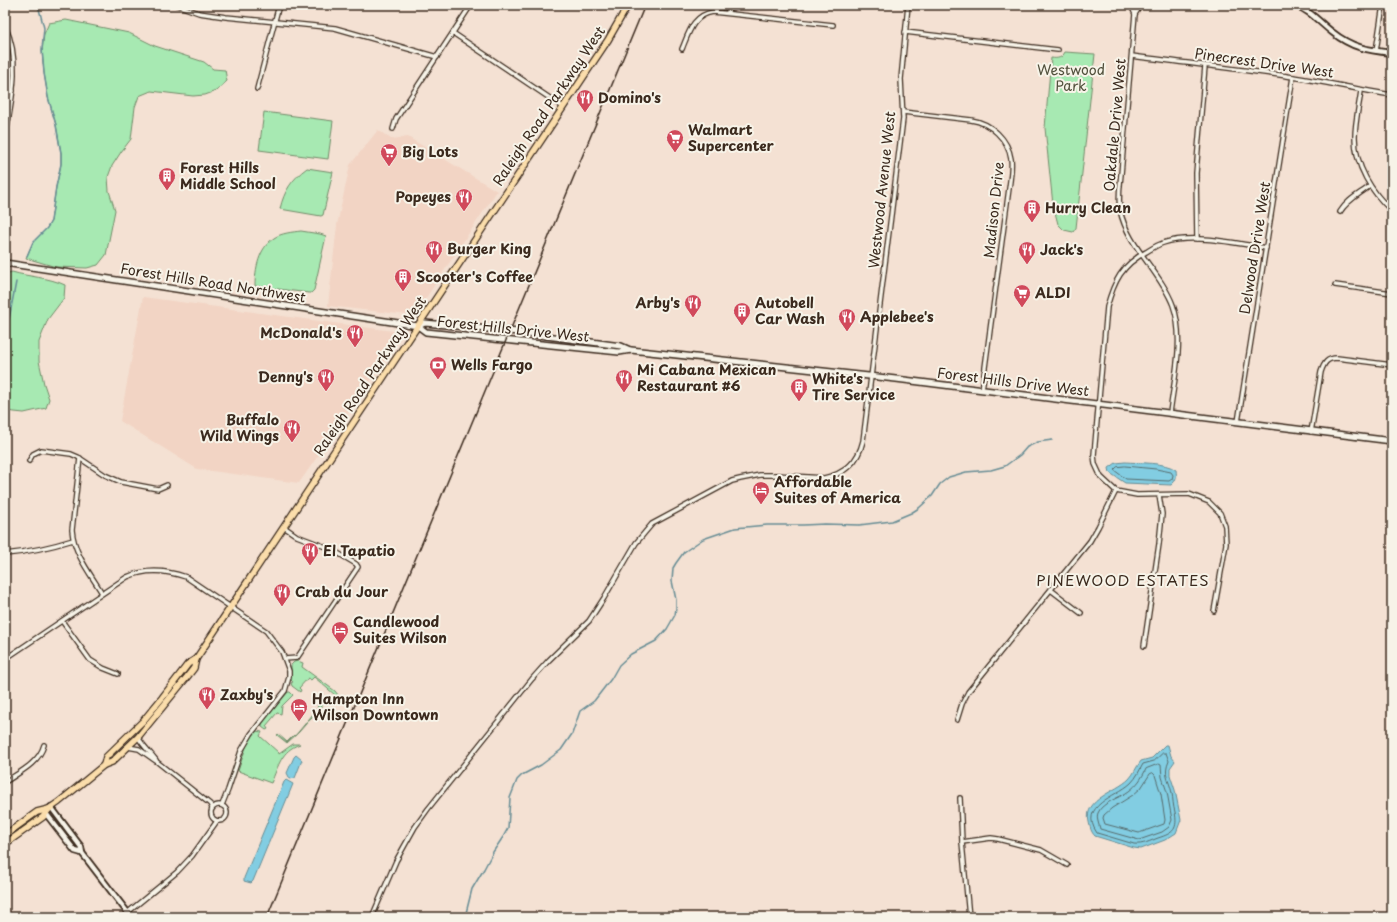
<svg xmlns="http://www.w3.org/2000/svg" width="1397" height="922" viewBox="0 0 1397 922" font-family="'Playpen Sans',sans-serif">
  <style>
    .built { fill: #f2d4c4 }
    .green { fill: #a7e9b2; stroke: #718a68 }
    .water { fill: #82cde2; stroke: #668c94 }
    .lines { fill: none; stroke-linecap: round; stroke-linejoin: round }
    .shore { stroke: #576b6c; stroke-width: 1 }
    .stream { stroke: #668c94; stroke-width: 1.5 }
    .minor-casing { stroke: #3b2a1e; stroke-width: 6 }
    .tertiary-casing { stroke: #3b2a1e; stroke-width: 8 }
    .secondary-casing { stroke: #3b2a1e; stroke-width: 8 }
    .primary-casing { stroke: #3b2a1e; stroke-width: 8 }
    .minor { stroke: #f7f3e8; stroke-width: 3.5 }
    .tertiary { stroke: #f7f3e8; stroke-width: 4.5 }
    .secondary { stroke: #f7f3e8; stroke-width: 5 }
    .primary { stroke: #fbddab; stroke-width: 5.5 }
    .rail { stroke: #3b2a1e; stroke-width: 1.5 }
    .labels { text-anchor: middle; stroke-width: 4; stroke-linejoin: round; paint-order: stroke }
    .street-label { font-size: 14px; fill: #3b2a1e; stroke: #f7f3e8 }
    .park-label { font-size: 14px; fill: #51503c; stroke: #f7f3e8 }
    .poi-label { font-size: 14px; font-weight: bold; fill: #3b2a1e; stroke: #f7f3e8; text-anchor: start }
    .neighbourhood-label { font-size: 15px; letter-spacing: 1px; fill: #3b2a1e; stroke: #f7f3e8 }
  </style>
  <rect width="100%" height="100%" fill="#f4e1d3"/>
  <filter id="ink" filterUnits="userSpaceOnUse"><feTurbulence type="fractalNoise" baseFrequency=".025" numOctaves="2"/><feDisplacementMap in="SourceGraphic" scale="8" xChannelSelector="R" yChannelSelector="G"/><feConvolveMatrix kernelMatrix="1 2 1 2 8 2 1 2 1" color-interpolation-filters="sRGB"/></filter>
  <g filter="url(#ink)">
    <!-- built -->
    <g class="built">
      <polygon points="378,130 391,139 408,137 497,191 416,313 413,315 408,315 328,306 337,225 350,165"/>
      <polygon points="143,297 393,331 396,333 397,343 299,483 197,469 120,421"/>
    </g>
    <!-- green -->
    <g class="green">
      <polygon points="66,20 129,33 155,46 204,62 213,69 225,70 227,81 216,91 205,95 193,96 151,91 139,96 135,107 131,139 121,152 112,166 108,177 109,191 115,210 106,255 98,265 87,268 56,267 26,258 33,242 47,228 51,221 56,187 61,164 61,153 56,125 48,97 44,73 42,52 44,34 49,23"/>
      <path d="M1065,52l30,2 -19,174 -3,4 -9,-2 -6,-6 -5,-19 -8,-77 6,-70c7,1 11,0 14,-6z"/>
      <polygon points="264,112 333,121 328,159 259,150"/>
      <path d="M307,168l26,4 -10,43 -2,1 -41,-7c4,-18 12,-30 27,-41z"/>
      <path d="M301,231l19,3 6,2 -12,54 -3,3h-2l-54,-7c0,-17 4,-38 19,-48 7,-5 19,-6 27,-7z"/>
      <path d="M12,272c17,5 36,5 53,13l-1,13 -16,21 -9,23v19l5,23 5,15 -3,9 -22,5 -19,-2v-137z"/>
      <polygon points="298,661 303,663 302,667 335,691 338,695 335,702 334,700 335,695 314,677 311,680 308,678 299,688 301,690 300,692 292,686 291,683 293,682 291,680 291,665 294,662"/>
      <polygon points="288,692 290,692 293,695 282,706 281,714 277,713 266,726 268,729 266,730 262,727 262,723"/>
      <polygon points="318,700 324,703 299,732 287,743 277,735 278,734 287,742 294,735 295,736 318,708 317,707 319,705 316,703"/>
      <path d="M256,731l6,1 -2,4 19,17v1l14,-10h7c-19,7 -21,21 -29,39l-33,-12 8,-24z"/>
    </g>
    <!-- water -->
    <g class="water">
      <path d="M1125,462c13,1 41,0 51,8 1,7 0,11 -5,15l-46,-2 -15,-10 -1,-5 7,-5z"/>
      <path d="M1165,745h3l3,11 4,5 -5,7v7l5,15 6,30 -5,13 -11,7 -24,9 -7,-1 -39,-12c-4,-4 -5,-9 -6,-14 -6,-23 27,-30 40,-43 5,-5 7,-12 12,-18l11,-3z"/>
      <polygon points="296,755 302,760 295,778 290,779 287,773 294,757"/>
      <polygon points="286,780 293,784 253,881 251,883 244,881 244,878 284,782"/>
    </g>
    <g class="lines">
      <!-- shore -->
      <g class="shore">
        <polygon points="1125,466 1156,469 1171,472 1173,475 1172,479 1169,481 1126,479 1114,470 1117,467"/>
        <path d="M1163,753h3l3,8c-6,14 0,18 3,32 1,6 1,13 3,19 3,17 -1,21 -17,26 -8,3 -15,7 -24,6l-37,-11c-19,-28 19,-36 34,-50 6,-6 8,-12 12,-19l11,-3z"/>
        <path d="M1159,764l2,1 1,12 5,15 5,28 -3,7 -7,5 -23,8 -39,-11c-1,-5 -4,-11 -2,-16 4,-11 22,-15 31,-22 8,-6 13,-13 17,-22z"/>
        <polygon points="1153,773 1155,775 1161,794 1165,820 1164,824 1139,833 1105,824 1103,818 1104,815 1112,808 1133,795 1141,788 1150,774"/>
      </g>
      <!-- stream -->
      <g class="stream">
        <polyline points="27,256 33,242 47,228 51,221 56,187 61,164 61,153 56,125 48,97 44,73 42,49 44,28 38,5"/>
        <polyline points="5,329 9,319 16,282"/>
        <polyline points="465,917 472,889 484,869 493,852 503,837 508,828 510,798 517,780 522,775 541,765 561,750 572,734 580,711 594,701 611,679 619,665 631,654 656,641 667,629 675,615 676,608 676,600 672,581 673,568 676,563 684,552 703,539 735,528 767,525 803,525 825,524 859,525 892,521 911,513 919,508 932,496 940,484 949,477 966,472 991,470 1005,466 1020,455 1027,447 1038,442 1052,440"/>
      </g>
      <!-- minor casing -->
      <g class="minor-casing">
        <g id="minor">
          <polyline points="177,5 199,13 226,17 335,28 437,57"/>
          <path d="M1131,5l4,9 -14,160c-1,12 -3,24 -1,36 8,37 40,61 53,95 12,33 1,74 -3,108"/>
          <polyline points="728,13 728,5"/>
          <polyline points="1135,14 1141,5"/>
          <path d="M5,26c17,35 6,77 0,113"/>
          <polyline points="905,32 1058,50"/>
          <polyline points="453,33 563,107"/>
          <path d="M682,49c7,-17 11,-34 31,-37l120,13"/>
          <polyline points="1376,51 1383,5"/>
          <path d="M1132,56c53,7 107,13 161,21 33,5 66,13 99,18"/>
          <polyline points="257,89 279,5"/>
          <polyline points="5,90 13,91"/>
          <path d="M1361,91c-2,15 -6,31 -6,46 0,29 17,56 37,74"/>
          <path d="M903,112l68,8c20,3 37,19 40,39 1,7 0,14 -1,22l-28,209"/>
          <polyline points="393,129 396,119 471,5"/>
          <path d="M1340,212c7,-12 20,-18 30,-26"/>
          <polyline points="1197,239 1196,173 1205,66"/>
          <polyline points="1335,285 1392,293"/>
          <polyline points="1238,422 1293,77"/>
          <path d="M1311,432l10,-60c3,-9 6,-14 16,-14l55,7"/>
          <path d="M80,458l-8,72c2,24 18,43 30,63"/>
          <polyline points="29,461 33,454 41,450 71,454 78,457 105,475 121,482 158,489 167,485"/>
          <polyline points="284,527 297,536 331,549 356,564 358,567 297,658 285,659"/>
          <path d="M5,554c23,-2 46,-7 68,-14"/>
          <polyline points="1051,590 1081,613"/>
          <path d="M1214,611l12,-67 -1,-18 -5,-13 -11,-11 -20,-8 -52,1 -21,-4 -15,-14 -6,-13 -1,-9 13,-148c7,-26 15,-42 39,-55 5,-3 11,-7 17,-9 30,-10 72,0 103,5"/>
          <polyline points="62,621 90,660 103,668 118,674"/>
          <polyline points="1144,646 1159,544 1162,514 1159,495"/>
          <path d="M5,659l122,-82c20,-9 39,-7 59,0l80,54 16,21 7,19v6l-4,14 -34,43 -10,17 -13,39 -6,15"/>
          <polyline points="957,720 962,704 968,692 1090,541 1098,527 1116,491"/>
          <path d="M138,737c5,9 12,15 18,23"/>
          <polyline points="128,747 139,749 156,761 210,804 212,808"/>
          <path d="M5,782c15,-10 34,-19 39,-37"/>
          <polyline points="960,798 962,842 969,917"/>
          <circle cx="219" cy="813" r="8"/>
          <polyline points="962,842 991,838 998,839 1041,850 1067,865"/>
          <polyline points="127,913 177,872 192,856 217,821"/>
          <path d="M372,917l24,-56 19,-34 13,-18 104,-130 17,-19 40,-39 15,-23 32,-55 16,-19 80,-43 8,-2 20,-4h16l48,3c21,-4 34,-16 39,-37l40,-322 -2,-40 7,-74"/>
        </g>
      </g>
      <!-- tertiary casing -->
      <g class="tertiary-casing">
        <g id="tertiary">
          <path d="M1294,5c16,5 25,17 38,27 20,16 35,18 60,21"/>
          <polyline points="51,807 81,847 82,853 131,917"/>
          <polyline points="44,811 75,851 82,853"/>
        </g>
      </g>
      <!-- secondary casing -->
      <g class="secondary-casing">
        <g id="secondary">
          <polyline points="5,263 418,326 426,332 619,352 631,350 896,379 1392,441"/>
          <polyline points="418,326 425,323 509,331 621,346 630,350"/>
        </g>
      </g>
      <!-- primary casing -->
      <g class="primary-casing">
        <g id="primary">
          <polyline points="104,765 112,762 138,737 187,677 194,668 196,659"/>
          <polyline points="5,835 37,812 49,809 59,802 104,765 106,757 143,721 162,698 188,664 196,659 608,40 628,5"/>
          <polyline points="5,844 43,817 49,809"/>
        </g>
      </g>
      <!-- minor -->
      <use href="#minor" class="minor"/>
      <!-- tertiary -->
      <use href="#tertiary" class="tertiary"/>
      <!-- secondary -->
      <use href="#secondary" class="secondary"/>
      <!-- primary -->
      <use href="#primary" class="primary"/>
      <!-- rail -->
      <polyline class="rail" points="267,917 645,5"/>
    </g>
  </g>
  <!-- icons -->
  <defs>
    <g id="restaurant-pin" transform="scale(0.9)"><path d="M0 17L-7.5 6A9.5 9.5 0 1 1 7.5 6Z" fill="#d1495b" stroke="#f7f3e8"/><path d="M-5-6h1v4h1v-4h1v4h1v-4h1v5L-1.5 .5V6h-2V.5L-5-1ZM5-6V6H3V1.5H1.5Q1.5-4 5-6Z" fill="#fff"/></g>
    <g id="supermarket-pin" transform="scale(0.9)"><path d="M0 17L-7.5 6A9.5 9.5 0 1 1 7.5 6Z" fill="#d1495b" stroke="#f7f3e8"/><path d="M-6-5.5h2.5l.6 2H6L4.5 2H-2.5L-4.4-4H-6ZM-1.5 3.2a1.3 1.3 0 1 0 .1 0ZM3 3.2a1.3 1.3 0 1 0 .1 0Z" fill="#fff"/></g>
    <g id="building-pin" transform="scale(0.9)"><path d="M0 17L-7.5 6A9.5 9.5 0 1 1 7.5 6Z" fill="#d1495b" stroke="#f7f3e8"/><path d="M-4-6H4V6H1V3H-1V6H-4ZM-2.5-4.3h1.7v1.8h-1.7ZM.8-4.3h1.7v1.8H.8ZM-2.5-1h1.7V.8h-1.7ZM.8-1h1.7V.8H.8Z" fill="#fff"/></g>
    <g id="bank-pin" transform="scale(0.9)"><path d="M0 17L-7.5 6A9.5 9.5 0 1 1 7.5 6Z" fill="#d1495b" stroke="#f7f3e8"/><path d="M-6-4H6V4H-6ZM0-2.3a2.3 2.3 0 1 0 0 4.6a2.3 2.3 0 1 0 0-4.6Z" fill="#fff"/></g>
    <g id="hotel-pin" transform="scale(0.9)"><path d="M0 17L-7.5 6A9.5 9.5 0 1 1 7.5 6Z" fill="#d1495b" stroke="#f7f3e8"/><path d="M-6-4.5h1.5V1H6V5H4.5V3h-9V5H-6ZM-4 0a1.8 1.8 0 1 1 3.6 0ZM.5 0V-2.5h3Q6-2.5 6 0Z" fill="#fff"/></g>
  </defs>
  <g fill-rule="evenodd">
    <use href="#restaurant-pin" x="585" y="98"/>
    <use href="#supermarket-pin" x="675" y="138"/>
    <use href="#supermarket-pin" x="389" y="152"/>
    <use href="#building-pin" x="167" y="176"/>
    <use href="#restaurant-pin" x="464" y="197"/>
    <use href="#building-pin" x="1032" y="208"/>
    <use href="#restaurant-pin" x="434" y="249"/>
    <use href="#restaurant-pin" x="1027" y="250"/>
    <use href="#building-pin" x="403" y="277"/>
    <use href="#supermarket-pin" x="1022" y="293"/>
    <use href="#restaurant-pin" x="693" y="303"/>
    <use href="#building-pin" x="742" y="311"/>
    <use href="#restaurant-pin" x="847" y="317"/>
    <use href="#restaurant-pin" x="355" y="333"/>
    <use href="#bank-pin" x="438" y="365"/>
    <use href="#restaurant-pin" x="326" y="377"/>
    <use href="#restaurant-pin" x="624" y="378"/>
    <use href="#building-pin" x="799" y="387"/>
    <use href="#restaurant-pin" x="292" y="428"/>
    <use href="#hotel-pin" x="761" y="490"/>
    <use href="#restaurant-pin" x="310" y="551"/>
    <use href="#restaurant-pin" x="282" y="592"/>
    <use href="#hotel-pin" x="340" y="630"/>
    <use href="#restaurant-pin" x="207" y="695"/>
    <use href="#hotel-pin" x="299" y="707"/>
  </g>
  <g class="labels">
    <!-- street labels -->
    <g class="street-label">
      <text transform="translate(1264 63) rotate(8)" y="5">Pinecrest Drive West</text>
      <text transform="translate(549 106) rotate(-56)" y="5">Raleigh Road Parkway West</text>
      <text transform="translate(1115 125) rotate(-85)" y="5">Oakdale Drive West</text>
      <text transform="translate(882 190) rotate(-84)" y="5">Westwood Avenue West</text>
      <text transform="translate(994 210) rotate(-84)" y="5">Madison Drive</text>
      <text transform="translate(1255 248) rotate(-81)" y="5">Delwood Drive West</text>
      <text transform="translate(213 283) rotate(9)" y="5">Forest Hills Road Northwest</text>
      <text transform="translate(513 329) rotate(6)" y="5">Forest Hills Drive West</text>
      <text transform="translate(370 376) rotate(-56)" y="5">Raleigh Road Parkway West</text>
      <text transform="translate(1013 382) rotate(7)" y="5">Forest Hills Drive West</text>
    </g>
    <!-- park labels -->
    <g class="park-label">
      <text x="1071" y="75">Westwood<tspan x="1071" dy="16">Park</tspan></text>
    </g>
    <!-- poi labels -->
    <g class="poi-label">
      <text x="598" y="103">Domino's</text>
      <text x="688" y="135">Walmart<tspan x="688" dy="16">Supercenter</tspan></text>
      <text x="402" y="157">Big Lots</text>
      <text x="180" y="173">Forest Hills<tspan x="180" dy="16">Middle School</tspan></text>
      <text x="451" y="202" text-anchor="end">Popeyes</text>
      <text x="1045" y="213">Hurry Clean</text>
      <text x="447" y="254">Burger King</text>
      <text x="1040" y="255">Jack's</text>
      <text x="416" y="282">Scooter's Coffee</text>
      <text x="1035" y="298">ALDI</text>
      <text x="680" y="308" text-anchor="end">Arby's</text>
      <text x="755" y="308">Autobell<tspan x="755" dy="16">Car Wash</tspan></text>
      <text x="860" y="322">Applebee's</text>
      <text x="342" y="338" text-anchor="end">McDonald's</text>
      <text x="451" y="370">Wells Fargo</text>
      <text x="637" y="375">Mi Cabana Mexican<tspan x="637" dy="16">Restaurant #6</tspan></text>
      <text x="313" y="382" text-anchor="end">Denny's</text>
      <text x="812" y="384">White's<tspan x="812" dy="16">Tire Service</tspan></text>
      <text x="279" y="425" text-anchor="end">Buffalo<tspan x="279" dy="16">Wild Wings</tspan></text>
      <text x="774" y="487">Affordable<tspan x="774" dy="16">Suites of America</tspan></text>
      <text x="323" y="556">El Tapatio</text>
      <text x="295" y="597">Crab du Jour</text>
      <text x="353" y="627">Candlewood<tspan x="353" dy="16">Suites Wilson</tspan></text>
      <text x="220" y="700">Zaxby's</text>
      <text x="312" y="704">Hampton Inn<tspan x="312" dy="16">Wilson Downtown</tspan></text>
    </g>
    <!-- neighbourhood labels -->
    <g class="neighbourhood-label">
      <text x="1123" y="586">PINEWOOD ESTATES</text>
    </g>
  </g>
  <!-- margin -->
  <rect width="1397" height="922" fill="none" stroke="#f7f3e8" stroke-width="20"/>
  <rect x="10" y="10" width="1377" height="902" fill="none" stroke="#3b2a1e" stroke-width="1.5" filter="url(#ink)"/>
</svg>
